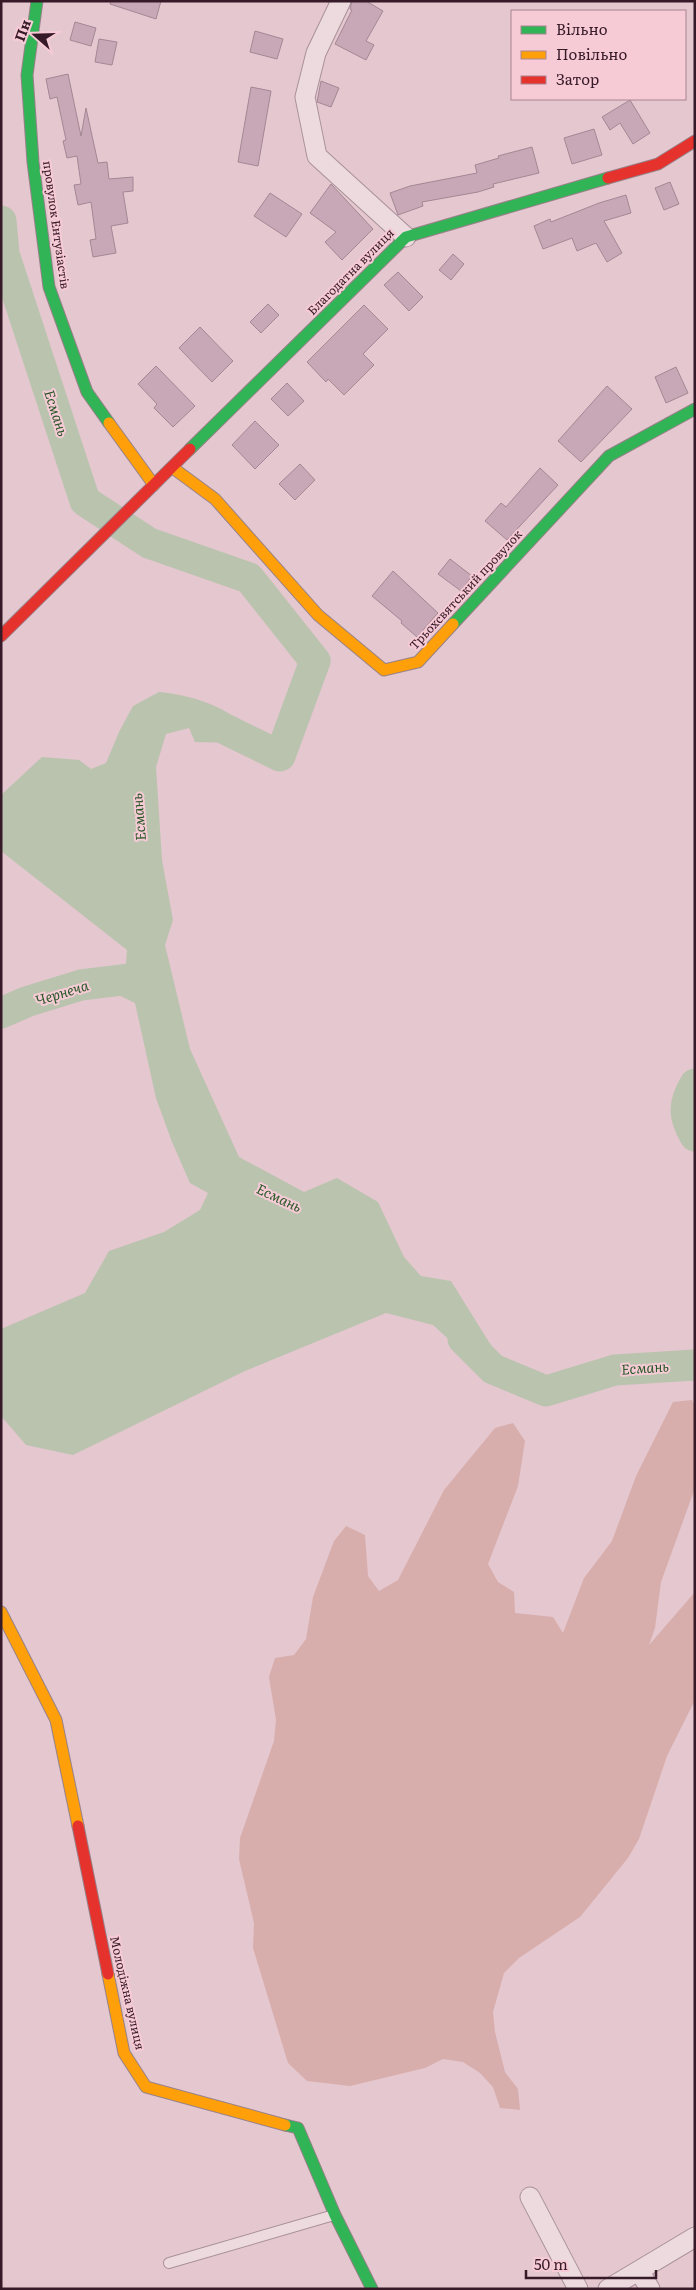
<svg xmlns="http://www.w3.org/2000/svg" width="696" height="2290" viewBox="0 0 696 2290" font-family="Literata,serif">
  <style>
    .green { fill: #d8aeac }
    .water { fill: #bac3ae }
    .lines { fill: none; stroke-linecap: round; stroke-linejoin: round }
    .river { stroke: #bac3ae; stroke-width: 31 }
    .building { fill: #c8a8b6; stroke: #a48794 }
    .lane-casing { stroke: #a99199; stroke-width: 12 }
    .street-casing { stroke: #a99199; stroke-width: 21 }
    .fast-casing { stroke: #988189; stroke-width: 13 }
    .slow-casing { stroke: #988189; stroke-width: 13 }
    .jam-casing { stroke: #988189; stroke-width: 13 }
    .lane { stroke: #ecdade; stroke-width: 10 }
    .street { stroke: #ecdade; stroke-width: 19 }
    .fast { stroke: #30b455; stroke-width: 11 }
    .slow { stroke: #ff9f0a; stroke-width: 11 }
    .jam { stroke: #e5322d; stroke-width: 11 }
    .labels { text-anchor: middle; stroke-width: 4; stroke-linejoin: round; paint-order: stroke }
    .street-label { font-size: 12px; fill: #371a28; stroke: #f7cbd6 }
    .water-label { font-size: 14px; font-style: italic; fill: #295828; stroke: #f7cbd6 }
  </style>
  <rect width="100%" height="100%" fill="#e4c7cf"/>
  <!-- green -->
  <polygon class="green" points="692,1400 695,1406 695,1488 661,1582 655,1628 649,1645 695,1592 695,1700 667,1756 639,1839 628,1858 580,1917 519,1958 504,1973 493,2012 495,2032 505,2072 518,2089 520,2110 500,2108 493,2087 480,2073 463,2062 443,2059 425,2068 350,2086 307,2081 288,2063 253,1948 254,1923 239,1859 240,1838 274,1741 276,1720 269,1677 275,1658 294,1655 306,1639 313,1597 334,1541 346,1526 365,1535 368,1576 379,1591 398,1580 444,1490 495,1428 513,1423 525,1441 518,1486 488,1564 498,1582 514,1592 515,1613 553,1617 563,1633 584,1578 612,1541 636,1476 673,1402"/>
  <!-- water -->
  <path class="water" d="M159,692c29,3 58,11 81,29 9,7 16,18 23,27l-25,-5 -43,-1 -6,-14 -23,6 -10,33 6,93 11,60 -8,25 25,104 49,108 65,35 33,-14 41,24 26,55 17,19 30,5 46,74 -4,14 -27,-14 -33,-30 -47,-12 -141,58 -172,84 -47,-10 -25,-29v-87l84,-36 24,-42 55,-19 36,-22 8,-17 -18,-10 -18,-41 -16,-44 -21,-95 -25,-12 15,-13 2,-28 -126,-99v-56l41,-38 37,3 12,9 15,-6 13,-31 14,-26z"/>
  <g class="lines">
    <!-- river -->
    <g class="river">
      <polyline points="1,221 4,254 85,501 149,543 249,578 315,661 280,756 225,729"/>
      <polyline points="1,1013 26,1002 81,985 154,976"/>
      <path d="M695,1084c-12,20 -12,32 0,52"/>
      <polyline points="463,1339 493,1369 546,1391 615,1370 695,1365"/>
    </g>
  </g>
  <!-- building -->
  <g class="building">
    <polygon points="111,1 161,1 156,19 110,4"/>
    <polygon points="352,1 366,1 383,11 366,41 374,45 366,60 335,44 352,10 350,9"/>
    <polygon points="75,22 96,28 91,46 70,40"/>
    <polygon points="255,31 283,39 277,59 250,52"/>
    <polygon points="99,39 117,42 112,65 95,62"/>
    <polygon points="68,74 81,136 86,108 98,163 107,162 109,179 133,177 133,191 123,192 128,223 111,226 116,253 93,257 90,240 96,239 91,202 78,205 74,185 81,184 77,156 67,158 63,141 66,140 57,97 50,99 46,79"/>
    <polygon points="321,81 339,88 331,107 317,102"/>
    <polygon points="251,87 271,91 258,166 238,162"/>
    <polygon points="630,100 650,133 633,144 620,123 610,130 602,117"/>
    <polygon points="594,129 602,155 572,164 564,138"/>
    <polygon points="532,147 539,173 493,184 494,187 478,192 422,202 423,206 398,215 390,193 410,186 477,173 475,165 499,158 498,156"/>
    <polygon points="670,182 679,204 664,210 655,188"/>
    <polygon points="331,184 373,229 342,260 325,242 336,232 310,213"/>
    <polygon points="270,193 302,214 286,237 254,216"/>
    <polygon points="626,195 631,213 604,221 622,253 607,262 596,243 577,251 572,238 543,249 534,226 550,219 551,222 599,203"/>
    <polygon points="453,254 464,264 451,280 439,270"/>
    <polygon points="398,272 423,297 409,311 384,285"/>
    <polygon points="268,304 279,315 261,333 250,322"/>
    <polygon points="364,305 388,329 363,354 374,365 344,395 328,379 326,382 307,362"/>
    <polygon points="200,327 233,361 212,382 179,348"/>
    <polygon points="156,366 195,406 173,427 154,408 157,404 138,384"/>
    <polygon points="676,367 688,393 666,403 655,377"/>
    <polygon points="287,383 304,401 288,416 271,399"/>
    <polygon points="607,386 632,409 581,462 558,441"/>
    <polygon points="255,421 279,445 255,469 232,445"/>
    <polygon points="300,464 315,480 295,500 279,484"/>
    <polygon points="540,468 558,485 507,540 485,521 501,503 506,507"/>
    <polygon points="450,559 472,576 461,591 438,574"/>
    <polygon points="393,571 438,613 417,637 401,623 402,621 372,596"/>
  </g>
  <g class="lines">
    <!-- lane casing -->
    <g class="lane-casing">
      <polyline id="lane" points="169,2263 334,2215"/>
    </g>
    <!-- street casing -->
    <g class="street-casing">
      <g id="street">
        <polyline points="341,1 316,53 305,97 317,156 406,237"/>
        <polyline points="530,2197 578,2289"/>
        <polyline points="639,2271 650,2289"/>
        <polyline points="608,2289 695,2237"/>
      </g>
    </g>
    <!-- fast casing -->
    <g class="fast-casing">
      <g id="fast">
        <polyline points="37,1 27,75 33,162 49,287 87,392 109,423"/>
        <polyline points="190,449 406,237 608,178"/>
        <polyline points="453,624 609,456 695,409"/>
        <polyline points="285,2125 298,2128 335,2215 372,2289"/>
      </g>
    </g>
    <!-- slow casing -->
    <g class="slow-casing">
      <g id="slow">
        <polyline points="109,423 154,485"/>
        <polyline points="173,468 215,499 318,615 384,670 418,662 453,624"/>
        <polyline points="1,1612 56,1720 78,1826"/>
        <polyline points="108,1974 124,2053 146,2087 285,2125"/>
      </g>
    </g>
    <!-- jam casing -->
    <g class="jam-casing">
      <g id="jam">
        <polyline points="608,178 658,164 695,141"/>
        <polyline points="1,636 190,449"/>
        <polyline points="78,1826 108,1974"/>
      </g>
    </g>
    <!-- lane -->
    <use href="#lane" class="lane"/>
    <!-- street -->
    <use href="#street" class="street"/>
    <!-- fast -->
    <use href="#fast" class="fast"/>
    <!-- slow -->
    <use href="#slow" class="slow"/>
    <!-- jam -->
    <use href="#jam" class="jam"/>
  </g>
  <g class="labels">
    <!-- street labels -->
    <g class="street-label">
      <text transform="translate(56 225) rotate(82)" y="4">провулок Ентузіастів</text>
      <text transform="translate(351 272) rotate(-45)" y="4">Благодатна вулиця</text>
      <text transform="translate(466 590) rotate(-47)" y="4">Трьохсвятський провулок</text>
      <text transform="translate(127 1993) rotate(77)" y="4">Молодіжна вулиця</text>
    </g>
    <!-- water labels -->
    <g class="water-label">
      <text transform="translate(56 413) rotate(72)" y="5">Есмань</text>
      <text transform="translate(139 817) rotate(-95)" y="5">Есмань</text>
      <text transform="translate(62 993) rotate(-17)" y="5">Чернеча</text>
      <text transform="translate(279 1198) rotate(25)" y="5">Есмань</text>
      <text transform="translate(645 1368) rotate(-4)" y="5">Есмань</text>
    </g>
  </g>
  <!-- border -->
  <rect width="696" height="2290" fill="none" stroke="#371a28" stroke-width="5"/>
  <!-- legend -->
  <rect x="511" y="10" width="175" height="90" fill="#f7cbd6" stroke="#aa8490"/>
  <rect x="521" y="26" width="25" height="8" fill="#30b455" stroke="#aa8490"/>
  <text x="556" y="35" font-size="15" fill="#371a28">Вільно</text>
  <rect x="521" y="51" width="25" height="8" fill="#ff9f0a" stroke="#aa8490"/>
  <text x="556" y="60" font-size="15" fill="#371a28">Повільно</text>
  <rect x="521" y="76" width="25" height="8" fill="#e5322d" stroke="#aa8490"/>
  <text x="556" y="85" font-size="15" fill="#371a28">Затор</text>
  <!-- north arrow -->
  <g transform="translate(35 35) rotate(290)" stroke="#f7cbd6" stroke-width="4" paint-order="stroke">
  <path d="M0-4L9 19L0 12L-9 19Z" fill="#371a28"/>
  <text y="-8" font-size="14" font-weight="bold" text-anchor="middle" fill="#371a28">Пн</text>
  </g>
  <!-- scale -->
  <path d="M526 2270v8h130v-8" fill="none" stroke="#371a28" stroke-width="2.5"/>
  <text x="534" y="2270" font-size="15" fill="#371a28" stroke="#f7cbd6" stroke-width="4" paint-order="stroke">50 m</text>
</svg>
